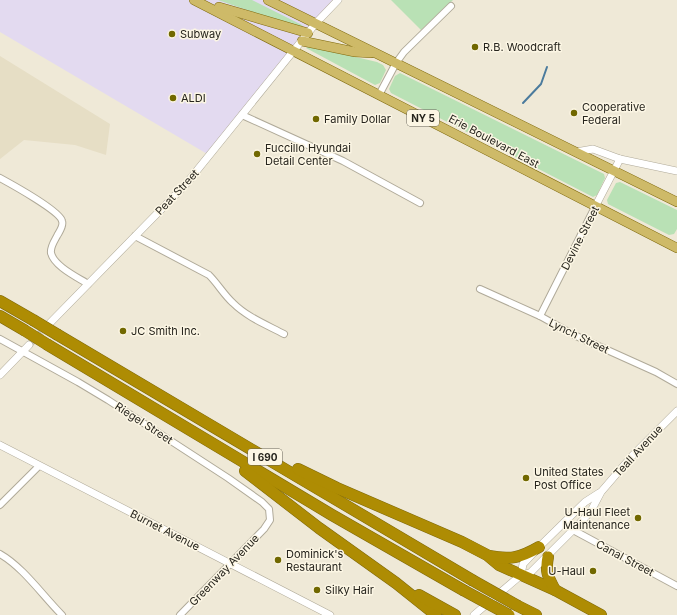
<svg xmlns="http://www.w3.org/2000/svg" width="677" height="615" viewBox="0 0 677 615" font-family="Inter,sans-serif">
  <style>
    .commercial { fill: #e3daf0 }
    .built { fill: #e6dec5 }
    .green { fill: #b9e1b5 }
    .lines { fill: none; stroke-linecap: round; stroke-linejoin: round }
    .stream { stroke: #4b7b9d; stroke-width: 2 }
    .tertiary-tunnel { stroke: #c7c2b2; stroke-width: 7; stroke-dasharray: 7 3.5; stroke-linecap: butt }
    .minor-casing { stroke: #b0aa99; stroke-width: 8 }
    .tertiary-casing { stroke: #b0aa99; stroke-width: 8 }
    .primary-casing { stroke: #7e680c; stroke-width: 10 }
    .motorway-casing { stroke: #7e680c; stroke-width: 12 }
    .minor { stroke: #fff; stroke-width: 6 }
    .tertiary { stroke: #fff; stroke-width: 7 }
    .primary { stroke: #ceba68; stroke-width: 9 }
    .motorway { stroke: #ae8c03; stroke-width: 11 }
    .motorway-bridge-casing { stroke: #7e680c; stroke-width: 12; stroke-linecap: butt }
    .motorway-bridge { stroke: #ae8c03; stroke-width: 11 }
    .poi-dot { fill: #716800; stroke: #fcf6e4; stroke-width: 1.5 }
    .labels { text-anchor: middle; stroke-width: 3; stroke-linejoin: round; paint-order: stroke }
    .shield { fill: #fcf6e4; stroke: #666359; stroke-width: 1 }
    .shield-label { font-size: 10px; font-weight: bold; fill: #26241d }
    .poi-label { font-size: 11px; fill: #26241d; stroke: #fcf6e4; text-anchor: start }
    .street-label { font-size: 11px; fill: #26241d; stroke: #fcf6e4 }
  </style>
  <rect width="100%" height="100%" fill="#efe9d7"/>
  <!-- commercial -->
  <polygon class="commercial" points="0,0 338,0 209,155 0,32"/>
  <!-- built -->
  <polygon class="built" points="0,56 110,124 106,155 75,145 24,140 0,159"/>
  <!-- green -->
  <g class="green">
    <polygon points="218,0 252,0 302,25 303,27 298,28"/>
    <polygon points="391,0 453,0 421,30"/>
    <polygon points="309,46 377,62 383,65 386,70 380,83 375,85 306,48"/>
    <polygon points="400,73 604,174 605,178 597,195 593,197 391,93 389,89 395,76"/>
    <polygon points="620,182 677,210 677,229 674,234 669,235 608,204 607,200 616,183"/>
  </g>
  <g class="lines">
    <!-- stream -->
    <polyline class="stream" points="523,103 541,84 547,67"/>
    <!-- tertiary-tunnel -->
    <polyline class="tertiary-tunnel" points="29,345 48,325"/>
    <!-- minor casing -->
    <g class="minor-casing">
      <g id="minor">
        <polyline points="379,95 396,63 404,52 451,6"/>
        <polyline points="242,115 343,161 420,203"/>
        <path d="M0,178c11,6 60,33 62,43 2,5 -3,11 -5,15 -2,4 -7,11 -6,17 3,13 26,24 37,31"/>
        <path d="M135,236l74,39c9,9 15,20 24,28 14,14 34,22 51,31"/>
        <polyline points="480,289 540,316 574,335 656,372 677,384"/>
        <polyline points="540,316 595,207"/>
        <polyline points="0,339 78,382 108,400 228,478 262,502 269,509 270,520 264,529 180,615"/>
        <polyline points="0,505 39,466"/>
        <polyline points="573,530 677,586"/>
        <path d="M0,554c23,13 43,42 62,61"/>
      </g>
    </g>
    <!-- tertiary casing -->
    <g class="tertiary-casing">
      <g id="tertiary">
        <polyline points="576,152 593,149 620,159 677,171"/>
        <polyline points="595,207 620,159"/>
        <polyline points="50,323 186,184 316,23 338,0"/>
        <polyline points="0,375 29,345"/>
        <polyline points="0,445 330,615"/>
        <polyline points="521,575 523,564 539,547 585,502 599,493"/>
        <polyline points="474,615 521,575 530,573 579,524 591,511 601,492 632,456 677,411"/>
      </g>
    </g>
    <!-- primary casing -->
    <g class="primary-casing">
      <g id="primary">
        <polyline points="194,0 677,248"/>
        <polyline points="268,0 677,202"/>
        <polyline points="219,7 308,33"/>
        <polyline points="302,41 355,52 371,53"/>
      </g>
    </g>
    <!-- motorway casing -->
    <g class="motorway-casing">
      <g id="motorway">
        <polyline points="0,301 33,320"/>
        <polyline points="0,316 24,330"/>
        <polyline points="58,335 472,580"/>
        <polyline points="48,345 332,515 463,590"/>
        <polyline points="298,469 337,488 462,542 487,555 499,565 555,590 601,615"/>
        <polyline points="245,471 319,528 396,583 436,615"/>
        <path d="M489,556c21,4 31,2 50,-9"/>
        <path d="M548,557c-3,15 0,20 7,33"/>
        <polyline points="419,595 455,615"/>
        <polyline points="518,606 536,615"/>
      </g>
    </g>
    <!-- minor -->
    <use href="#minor" class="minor"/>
    <!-- tertiary -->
    <use href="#tertiary" class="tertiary"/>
    <!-- primary -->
    <use href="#primary" class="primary"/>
    <!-- motorway -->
    <use href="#motorway" class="motorway"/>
    <!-- motorway-bridge casing -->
    <g class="motorway-bridge-casing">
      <g id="motorway-bridge">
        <polyline points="33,320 58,335"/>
        <polyline points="24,330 48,345"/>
        <polyline points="472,580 518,606"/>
        <polyline points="463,590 509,615"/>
      </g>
    </g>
    <!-- motorway-bridge -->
    <use href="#motorway-bridge" class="motorway-bridge"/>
  </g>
  <!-- markers -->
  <g class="poi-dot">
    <circle cx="172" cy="34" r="4"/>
    <circle cx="475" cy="47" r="4"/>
    <circle cx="173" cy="98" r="4"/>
    <circle cx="574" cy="113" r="4"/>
    <circle cx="316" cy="119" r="4"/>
    <circle cx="257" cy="154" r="4"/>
    <circle cx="123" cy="331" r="4"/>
    <circle cx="526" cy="478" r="4"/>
    <circle cx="638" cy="518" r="4"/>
    <circle cx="278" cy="560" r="4"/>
    <circle cx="593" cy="571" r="4"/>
    <circle cx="317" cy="590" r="4"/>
  </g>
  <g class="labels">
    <!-- shield labels -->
    <g class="shield">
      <rect x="407" y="110" width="32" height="16" rx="3"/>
      <rect x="248" y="449" width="34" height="16" rx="3"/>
    </g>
    <g class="shield-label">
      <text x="423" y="122">NY 5</text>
      <text x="265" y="461">I 690</text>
    </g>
    <!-- poi labels -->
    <g class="poi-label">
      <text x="180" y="38">Subway</text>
      <text x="483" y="51">R.B. Woodcraft</text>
      <text x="181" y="102">ALDI</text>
      <text x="582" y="111">Cooperative<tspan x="582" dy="13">Federal</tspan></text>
      <text x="324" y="123">Family Dollar</text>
      <text x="265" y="152">Fuccillo Hyundai<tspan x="265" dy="13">Detail Center</tspan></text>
      <text x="131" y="335">JC Smith Inc.</text>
      <text x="534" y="476">United States<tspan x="534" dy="13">Post Office</tspan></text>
      <text x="630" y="516" text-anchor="end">U-Haul Fleet<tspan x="630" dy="13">Maintenance</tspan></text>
      <text x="286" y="558">Dominick's<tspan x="286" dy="13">Restaurant</tspan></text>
      <text x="585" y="575" text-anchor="end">U-Haul</text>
      <text x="325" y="594">Silky Hair</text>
    </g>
    <!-- street labels -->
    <g class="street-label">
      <text transform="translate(494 141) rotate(28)" y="4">Erie Boulevard East</text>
      <text transform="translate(177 192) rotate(-47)" y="4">Peat Street</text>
      <text transform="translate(580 238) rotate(-63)" y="4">Devine Street</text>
      <text transform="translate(579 336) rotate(26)" y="4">Lynch Street</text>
      <text transform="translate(144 423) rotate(33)" y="4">Riegel Street</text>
      <text transform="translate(638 451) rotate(-47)" y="4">Teall Avenue</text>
      <text transform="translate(165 530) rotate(27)" y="4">Burnet Avenue</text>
      <text transform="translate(625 558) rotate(28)" y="4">Canal Street</text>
      <text transform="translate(224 570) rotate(-46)" y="4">Greenway Avenue</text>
    </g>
  </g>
</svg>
